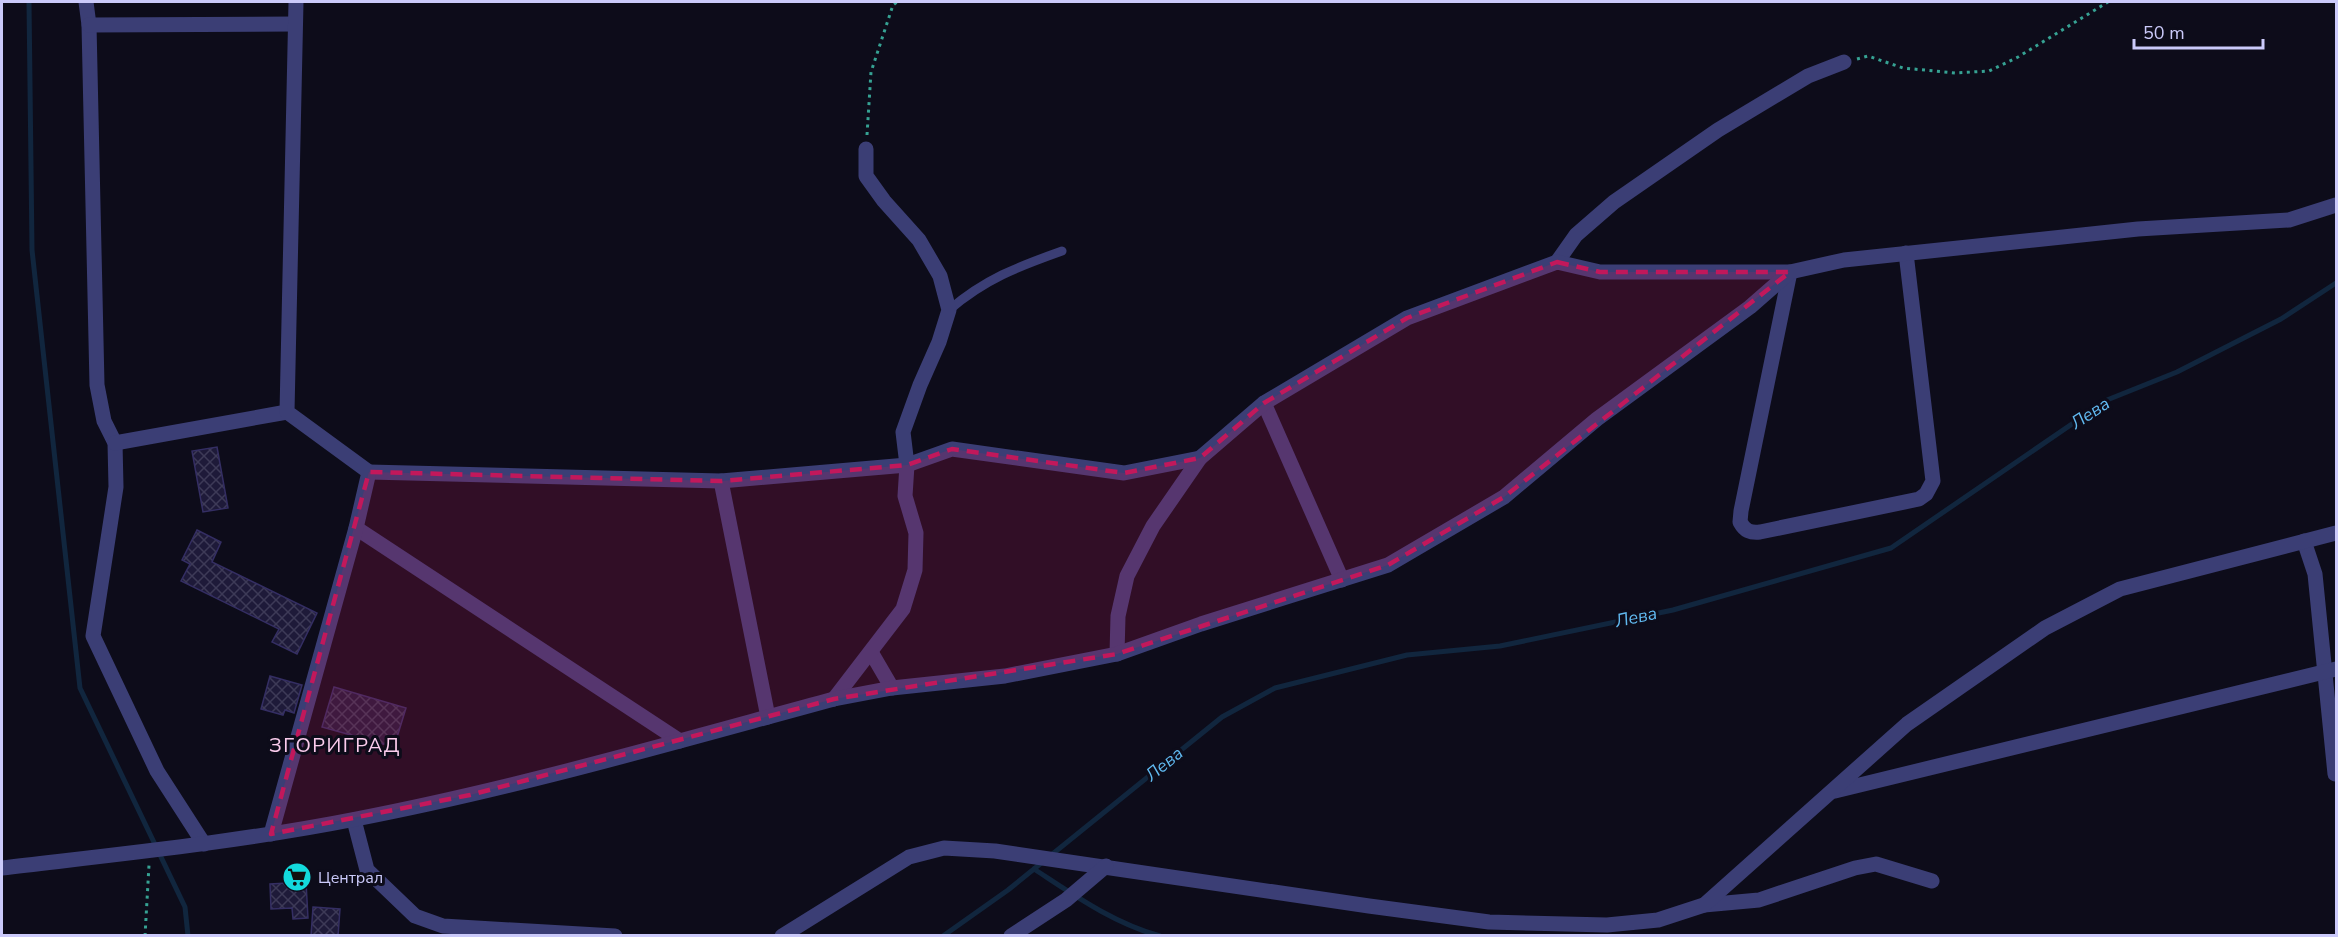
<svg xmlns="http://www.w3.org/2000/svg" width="2338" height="937" viewBox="0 0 2338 937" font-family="'Nunito Sans',sans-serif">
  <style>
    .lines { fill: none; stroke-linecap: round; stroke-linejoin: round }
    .stream { stroke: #11263e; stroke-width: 5 }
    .building { fill: url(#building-cross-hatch); stroke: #342e63; stroke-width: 1.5 }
    .path { stroke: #36a293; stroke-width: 3; stroke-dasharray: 3 4.5; stroke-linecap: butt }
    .lane { stroke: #3b3e75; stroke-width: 9 }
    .street { stroke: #3b3e75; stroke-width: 15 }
    .marked { fill: #c2185b; fill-opacity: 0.2; stroke: #c2185b; stroke-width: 4.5; stroke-dasharray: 12 8; stroke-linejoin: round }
    .labels { text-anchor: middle; stroke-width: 6; stroke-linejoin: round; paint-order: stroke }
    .poi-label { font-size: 16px; fill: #cbcafa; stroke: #0d0c1a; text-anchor: start }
    .water-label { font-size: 18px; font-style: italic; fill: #61baf1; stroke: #0d0c1a }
    .quarter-label { font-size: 20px; letter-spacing: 1.5px; fill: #fbcced; stroke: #0d0c1a }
  </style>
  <defs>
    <pattern id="building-cross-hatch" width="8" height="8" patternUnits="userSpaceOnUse" patternTransform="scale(1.5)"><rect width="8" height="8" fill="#1e1a39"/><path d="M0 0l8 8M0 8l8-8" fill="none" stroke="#3d3a57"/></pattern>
  </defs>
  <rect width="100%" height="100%" fill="#0d0c1a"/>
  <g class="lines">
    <!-- stream -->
    <g class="stream">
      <polyline points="29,2 32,250 80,688 185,907 188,936"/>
      <path d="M1034,869c40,26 79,54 126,67"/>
      <polyline points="943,936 1008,890 1222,717 1275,688 1407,655 1500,646 1673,610 1891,548 2107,400 2177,372 2281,319 2336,283"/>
    </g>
  </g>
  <!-- building -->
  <g class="building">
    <polygon points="217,447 228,508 203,512 192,451"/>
    <polygon points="197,530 221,542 212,562 317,613 297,654 272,642 279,629 181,581 190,564 182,560"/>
    <polygon points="270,676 302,685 294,713 285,710 283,715 261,709"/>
    <polygon points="334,687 406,708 394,747 322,727"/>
    <polygon points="306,882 308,918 293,919 292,908 271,909 270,884"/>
    <polygon points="313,907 340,909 338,936 311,936"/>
  </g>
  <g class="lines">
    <!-- path -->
    <g class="path">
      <polyline points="1857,59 1868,56 1903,68 1955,73 1989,71 2018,57 2108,2"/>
      <polyline points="867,135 871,72 893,5 897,2"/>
      <polyline points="145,936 149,865"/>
    </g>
    <!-- lane -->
    <path class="lane" d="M949,310c36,-31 68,-43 113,-59"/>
    <!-- street -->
    <g class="street">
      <polyline points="86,2 89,25 97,385 104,421 115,443 116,487 93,636 157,771 204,844"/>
      <polyline points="89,25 295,24"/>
      <polyline points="1557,262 1576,235 1614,202 1718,130 1808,76 1844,62"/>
      <polyline points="1264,403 1342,580"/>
      <polyline points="115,443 287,412"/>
      <path d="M369,472l352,9 186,-16 45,-16 172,24 76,-15 64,-55 143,-85 150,-56 43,10h190l-49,239 -1,11c5,9 10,11 20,10l159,-33 7,-5 7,-13 -27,-228"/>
      <polyline points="721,481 768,717"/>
      <polyline points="356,528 680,741"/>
      <polyline points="2304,541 2315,574 2335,774"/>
      <polyline points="871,652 892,688"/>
      <polyline points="1117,654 1118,616 1127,576 1153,526 1200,458"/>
      <polyline points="834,699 903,609 915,570 916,533 905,496 907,465 903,432 920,385 939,342 949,310 940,276 919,240 884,201 866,176 866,149"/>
      <polyline points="1835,791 2336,669"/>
      <polyline points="354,820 367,870 415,916 443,926 615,936"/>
      <polyline points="271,834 356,528 369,472 287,412 296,2"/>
      <path d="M2,868c118,-14 237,-26 354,-49 161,-31 319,-77 478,-120l58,-11 113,-12 112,-22 84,-30 187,-59 116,-68 93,-78 153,-112 40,-35 54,-12 294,-31 151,-9 47,-15"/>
      <polyline points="1704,905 1759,900 1855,868 1876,864 1932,881"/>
      <polyline points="782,936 909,857 944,848 995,851 1369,906 1489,922 1607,925 1658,920 1704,905 1907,724 2045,628 2120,589 2336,533"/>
      <polyline points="1011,936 1066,900 1106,866"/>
    </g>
  </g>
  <!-- marked area -->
  <path class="marked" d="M1557,262l43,10h190l-286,225 -116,68 -271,89 -283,45 -364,96 -199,39 98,-362 352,9 186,-16 45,-16 172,24 76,-15 64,-55 143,-85z"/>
  <!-- icons -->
  <defs>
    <g id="supermarket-disc" transform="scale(1.5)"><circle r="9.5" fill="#13dadd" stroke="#0d0c1a"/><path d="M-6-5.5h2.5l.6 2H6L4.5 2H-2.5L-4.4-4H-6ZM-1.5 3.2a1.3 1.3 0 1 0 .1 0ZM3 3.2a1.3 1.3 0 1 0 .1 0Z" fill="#111"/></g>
  </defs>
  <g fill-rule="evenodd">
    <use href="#supermarket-disc" x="297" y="877"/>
  </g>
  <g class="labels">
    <!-- poi labels -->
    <g class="poi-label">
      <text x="318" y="883">Централ</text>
    </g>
    <!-- water labels -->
    <g class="water-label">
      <text transform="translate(2090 413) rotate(-33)" y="6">Лева</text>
      <text transform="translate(1636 617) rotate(-12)" y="6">Лева</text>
      <text transform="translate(1164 764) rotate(-39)" y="6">Лева</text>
    </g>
    <!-- quarter labels -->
    <g class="quarter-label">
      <text x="335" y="752">ЗГОРИГРАД</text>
    </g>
  </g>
  <!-- border -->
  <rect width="2338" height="937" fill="none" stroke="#cbcafa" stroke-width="6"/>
  <!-- scale -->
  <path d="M2134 39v9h129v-9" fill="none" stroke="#cbcafa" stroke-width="3"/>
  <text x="2143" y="39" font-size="18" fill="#cbcafa" stroke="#0d0c1a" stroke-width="4.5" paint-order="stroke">50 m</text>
</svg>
